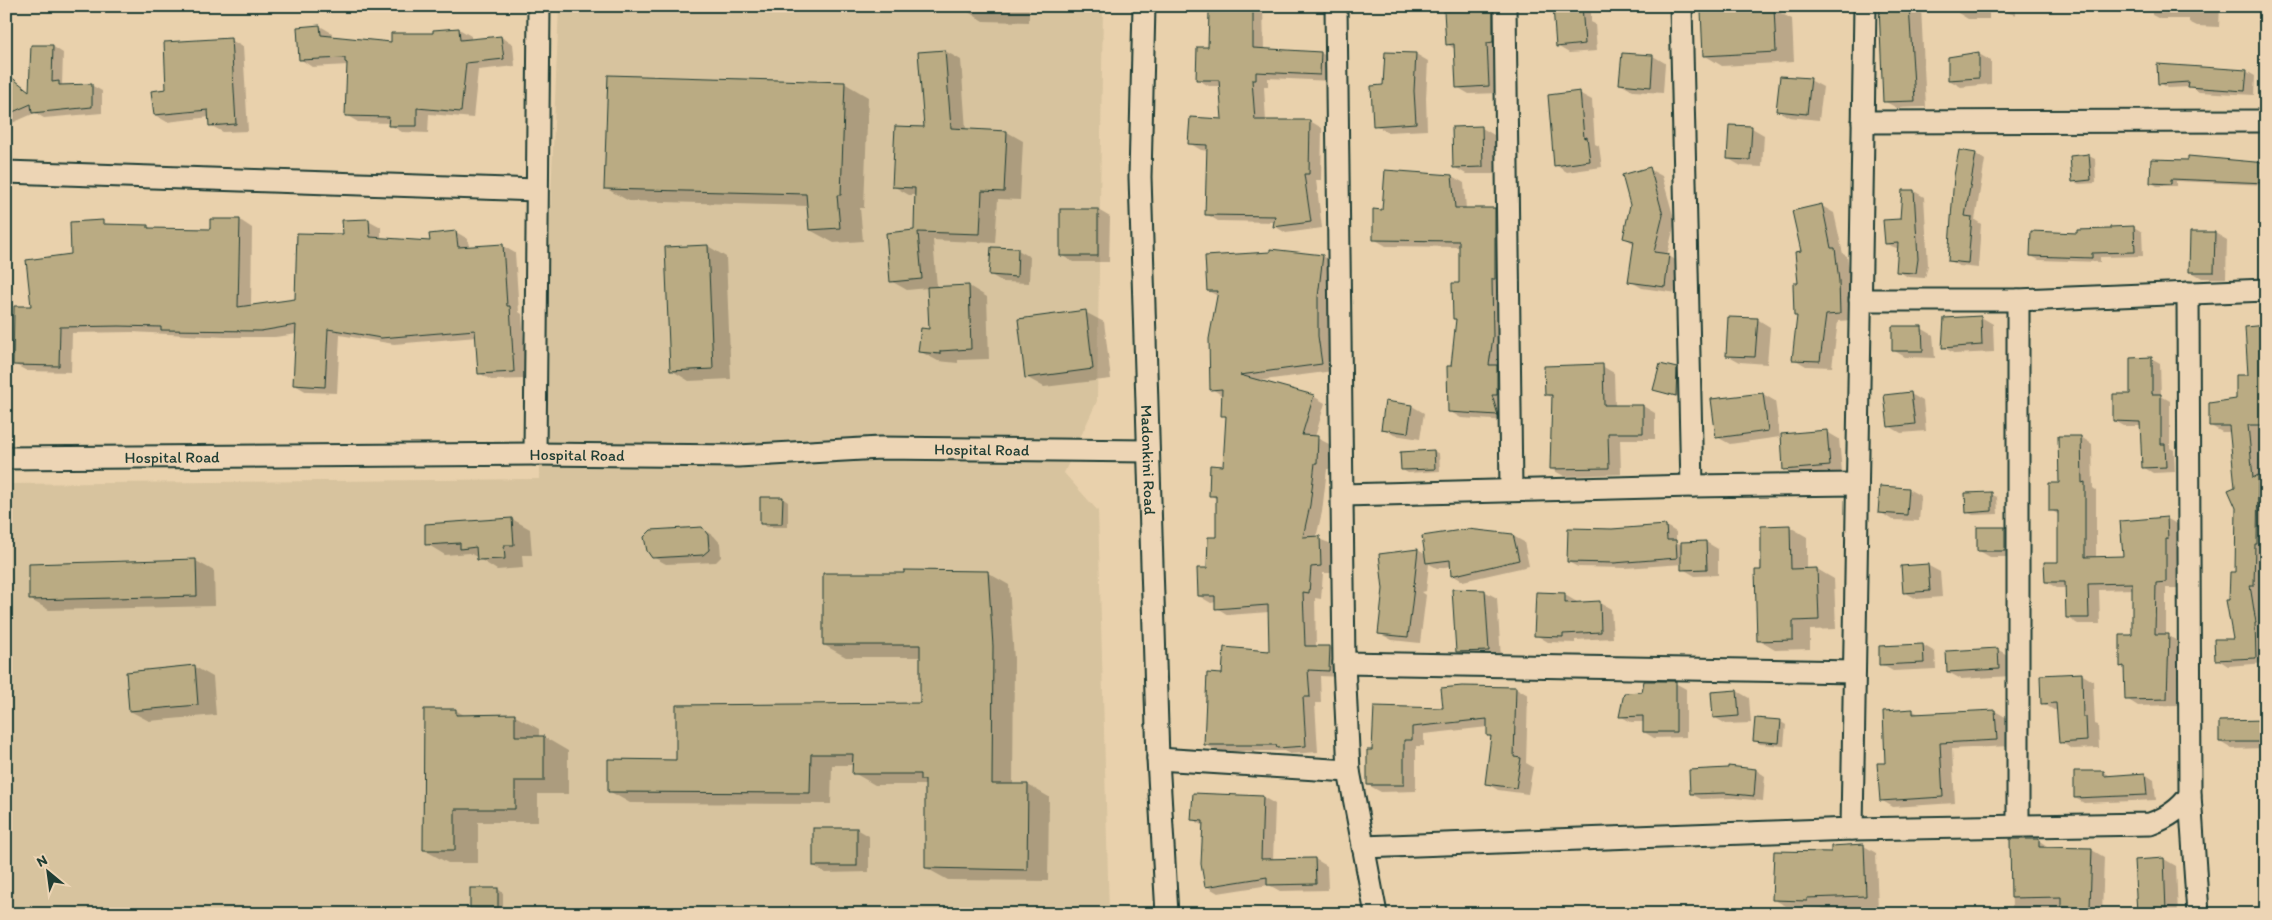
<svg xmlns="http://www.w3.org/2000/svg" width="2272" height="920" viewBox="0 0 2272 920" font-family="Itim,sans-serif">
  <style>
    .built { fill: #d7c39e }
    .shadow { fill: #0003 }
    .building { fill: #baab83; stroke: #1f3d34 }
    .lines { fill: none; stroke-linecap: round; stroke-linejoin: round }
    .minor-casing { stroke: #1f3d34; stroke-width: 25 }
    .minor { stroke: #edd5b5; stroke-width: 21 }
    .labels { text-anchor: middle; stroke-width: 4; stroke-linejoin: round; paint-order: stroke }
    .street-label { font-size: 16px; fill: #1f3d34; stroke: #edd5b5 }
  </style>
  <rect width="100%" height="100%" fill="#e9d1ac"/>
  <filter id="ink" filterUnits="userSpaceOnUse"><feTurbulence type="fractalNoise" baseFrequency=".02" numOctaves="2"/><feDisplacementMap in="SourceGraphic" scale="10" xChannelSelector="R" yChannelSelector="G"/><feConvolveMatrix kernelMatrix="1 2 1 2 8 2 1 2 1" color-interpolation-filters="sRGB"/></filter>
  <g filter="url(#ink)">
    <!-- built -->
    <polygon class="built" points="559,6 1103,6 1097,401 1064,473 1098,511 1109,914 6,914 6,484 539,479"/>
    <!-- shadow -->
    <g class="shadow">
      <polygon points="965,6 1029,6 1029,22 983,21 965,10"/>
      <polygon points="1210,6 1263,6 1264,50 1321,53 1333,60 1332,81 1268,78 1268,87 1264,87 1266,122 1310,121 1322,128 1321,180 1316,180 1322,228 1286,233 1274,226 1275,222 1218,221 1206,214 1208,151 1201,150 1189,143 1223,121 1220,86 1209,86 1197,79 1210,48"/>
      <polygon points="1445,6 1495,6 1501,93 1469,94 1457,87 1455,49 1447,44"/>
      <polygon points="1553,6 1591,6 1591,22 1595,24 1597,51 1569,53 1557,46"/>
      <polygon points="1880,6 1921,8 1926,107 1897,108 1884,101"/>
      <polygon points="1958,6 2016,6 2016,15 1989,7 1989,19 1968,19 1958,13"/>
      <polygon points="2152,6 2220,6 2219,27 2197,26 2189,22 2189,19 2160,19 2152,15"/>
      <polygon points="1773,9 1792,19 1794,62 1722,66 1704,55"/>
      <polygon points="320,26 332,33 332,37 392,43 459,29 471,36 471,40 501,37 513,44 515,66 478,70 473,118 429,114 428,133 402,132 390,125 390,123 358,122 346,115 348,65 312,67 300,59"/>
      <polygon points="231,40 243,47 248,131 223,132 210,125 210,117 167,122 155,115 168,90"/>
      <polygon points="52,46 63,53 62,85 91,85 102,91 102,113 44,118 35,113 12,123 6,122 6,75 30,91"/>
      <polygon points="945,51 961,60 966,130 1007,132 1023,141 1020,200 998,199 995,243 933,240 937,287 969,286 987,297 989,359 958,360 958,363 938,361 919,351 930,330 928,288 907,290 891,281 915,231 916,195 909,195 893,186 925,128 920,53"/>
      <polygon points="1416,54 1428,61 1426,98 1427,130 1387,132 1375,125 1385,87"/>
      <polygon points="1623,54 1653,56 1665,63 1663,93 1633,91 1620,84"/>
      <polygon points="1979,54 1991,61 1991,84 1961,87 1949,80"/>
      <polygon points="2246,71 2255,76 2254,95 2199,92 2191,87 2168,88 2160,83"/>
      <polygon points="1810,80 1823,87 1819,120 1789,117 1777,110"/>
      <polygon points="844,83 868,97 864,208 860,208 863,241 834,243 810,230 808,206 629,201 605,188"/>
      <polygon points="1579,93 1592,100 1595,144 1599,146 1602,167 1567,172 1555,165"/>
      <polygon points="1482,128 1494,135 1495,174 1466,174 1454,167 1454,129"/>
      <polygon points="1752,128 1764,135 1762,167 1741,166 1729,159"/>
      <polygon points="1960,152 1976,154 1985,160 1975,220 1981,224 1978,268 1959,266 1949,261"/>
      <polygon points="2089,156 2095,159 2096,183 2079,184 2073,181"/>
      <polygon points="2152,161 2266,164 2266,185 2176,181 2176,186 2157,186 2151,182"/>
      <polygon points="1649,169 1662,176 1675,222 1667,255 1681,263 1677,293 1642,288 1630,281 1634,244 1624,237"/>
      <polygon points="1452,176 1464,183 1466,209 1495,209 1507,216 1509,421 1461,418 1449,411 1458,320 1454,318 1460,285 1460,247 1386,246 1374,239 1383,211"/>
      <polygon points="1914,191 1924,197 1928,265 1925,278 1908,277 1898,271 1899,249 1886,244 1901,220"/>
      <polygon points="1822,206 1834,213 1843,254 1847,256 1851,289 1852,320 1838,321 1832,367 1806,366 1794,359 1798,317 1795,315 1802,252"/>
      <polygon points="1098,210 1110,217 1109,262 1073,262 1061,255"/>
      <polygon points="240,220 252,228 251,307 296,300 344,236 368,220 381,227 381,239 431,242 456,232 468,239 469,248 503,246 515,253 519,312 522,314 526,379 491,380 479,373 477,337 394,344 340,335 337,393 307,392 295,385 297,334 275,337 224,337 132,332 72,333 71,372 27,371 14,364 32,308 72,255 103,222 109,225 147,226 153,229 211,231"/>
      <polygon points="2134,227 2142,232 2143,256 2100,257 2100,262 2039,260 2031,256 2078,234"/>
      <polygon points="2215,233 2227,240 2226,278 2202,278 2190,271"/>
      <polygon points="708,246 726,257 731,379 689,381 671,370"/>
      <polygon points="992,248 1018,250 1030,257 1029,283 1003,282 991,275"/>
      <polygon points="1323,256 1334,263 1333,371 1256,381 1313,396 1325,403 1315,437 1329,444 1329,469 1327,469 1322,512 1316,538 1332,544 1332,573 1323,573 1321,599 1315,598 1316,647 1330,647 1342,654 1341,677 1320,676 1321,703 1315,703 1318,752 1290,754 1284,751 1217,751 1205,744 1223,675 1270,652 1269,612 1228,615 1217,608 1216,602 1211,603 1199,596 1217,539 1217,499 1210,495 1224,467 1227,418 1223,415 1223,396 1212,389 1218,296 1208,291"/>
      <polygon points="1085,312 1104,322 1111,379 1044,387 1026,377"/>
      <polygon points="1981,317 1993,324 1994,352 1955,354 1943,347"/>
      <polygon points="1757,319 1770,327 1767,364 1740,362 1727,355"/>
      <polygon points="2266,327 2266,431 2259,431 2263,480 2266,481 2265,591 2260,590 2266,622 2266,663 2228,666 2217,659 2234,640 2230,601 2237,574 2236,487 2231,432 2222,432 2211,426 2237,400 2250,376"/>
      <polygon points="1921,328 1933,335 1935,358 1905,357 1893,350"/>
      <polygon points="2151,358 2160,363 2161,396 2170,401 2170,448 2174,450 2175,472 2153,473 2143,467 2141,426 2123,426 2114,421 2132,395"/>
      <polygon points="1602,366 1614,373 1615,406 1643,406 1655,413 1655,439 1620,439 1621,474 1564,476 1551,469 1553,398 1546,394"/>
      <polygon points="1676,369 1682,372 1681,398 1655,390"/>
      <polygon points="1763,394 1775,401 1780,437 1730,444 1717,437"/>
      <polygon points="1911,394 1923,401 1926,431 1901,433 1889,426"/>
      <polygon points="1412,406 1424,413 1420,439 1394,435 1382,428"/>
      <polygon points="1827,432 1839,439 1842,472 1797,476 1784,469"/>
      <polygon points="2081,437 2092,444 2093,488 2096,490 2096,558 2124,557 2166,518 2177,524 2179,545 2177,545 2177,588 2166,588 2166,635 2180,642 2178,705 2138,706 2127,699 2126,668 2121,666 2133,636 2134,589 2099,590 2100,624 2078,624 2067,618 2067,588 2057,588 2046,582 2059,563 2059,515 2051,510"/>
      <polygon points="1434,451 1439,454 1440,471 1408,473 1403,470"/>
      <polygon points="1908,489 1921,496 1919,521 1892,520 1880,512"/>
      <polygon points="1991,494 1997,497 1998,514 1973,515 1967,512"/>
      <polygon points="782,498 788,502 788,527 767,527 761,523"/>
      <polygon points="512,519 530,529 532,555 522,555 523,568 497,570 470,553 445,555 427,544 426,525"/>
      <polygon points="1666,526 1676,532 1676,542 1682,545 1706,542 1718,549 1718,575 1695,576 1683,569 1683,564 1625,568 1578,567 1568,562"/>
      <polygon points="1762,527 1790,527 1807,537 1807,570 1817,569 1834,579 1836,629 1810,630 1810,649 1775,650 1758,640"/>
      <polygon points="701,529 714,536 720,543 721,557 716,562 666,564 653,557"/>
      <polygon points="1978,529 2005,529 2017,536 2017,557 1990,557 1978,550"/>
      <polygon points="1513,536 1524,542 1529,566 1463,581 1452,575 1452,566 1437,568 1429,564 1426,591 1422,592 1426,595 1420,643 1392,640 1379,633 1384,589 1418,550 1426,555"/>
      <polygon points="196,561 214,571 215,606 49,610 31,600"/>
      <polygon points="1927,565 1940,572 1942,597 1917,599 1904,592"/>
      <polygon points="988,573 1009,585 1014,659 1013,785 1028,785 1049,797 1048,881 948,880 926,868 926,785 875,785 854,773 854,765 832,765 831,804 630,803 609,791 678,761 921,704 921,657 846,657 824,645"/>
      <polygon points="1484,591 1497,598 1501,658 1469,659 1457,652"/>
      <polygon points="1565,595 1577,602 1577,603 1599,602 1611,609 1613,638 1575,640 1575,643 1548,642 1536,635"/>
      <polygon points="1923,645 1935,652 1936,669 1893,671 1880,664"/>
      <polygon points="1997,649 2009,656 2011,676 1961,679 1948,672"/>
      <polygon points="195,667 213,677 216,715 149,721 130,711"/>
      <polygon points="2081,674 2093,681 2095,724 2098,725 2099,748 2073,749 2060,742 2058,710 2054,710 2042,703"/>
      <polygon points="1675,683 1686,689 1686,737 1654,738 1644,732 1644,722 1631,722 1620,716 1643,693"/>
      <polygon points="1516,688 1528,695 1526,763 1533,767 1528,794 1498,790 1486,783 1492,738 1488,735 1488,727 1424,734 1424,746 1416,746 1416,791 1381,792 1368,785 1374,751 1375,707 1445,709"/>
      <polygon points="1737,691 1749,698 1751,723 1726,724 1714,717"/>
      <polygon points="455,710 466,716 515,716 539,729 539,737 544,737 568,751 568,794 538,794 538,822 478,822 478,863 448,863 424,850"/>
      <polygon points="1913,711 1921,715 1995,711 2007,718 2009,746 1952,749 1955,803 1893,807 1881,800 1887,764"/>
      <polygon points="1781,722 1786,725 1784,746 1760,744 1754,740"/>
      <polygon points="2266,722 2266,748 2232,749 2220,742"/>
      <polygon points="1756,770 1765,776 1763,801 1734,798 1701,799 1691,794"/>
      <polygon points="2104,772 2112,777 2145,774 2154,780 2156,800 2084,803 2075,798"/>
      <polygon points="1263,797 1275,804 1273,860 1315,859 1327,866 1328,890 1280,891 1269,885 1218,893 1206,886 1204,826 1192,819"/>
      <polygon points="857,829 869,836 869,872 826,873 814,866"/>
      <polygon points="2011,840 2038,840 2050,848 2092,850 2104,857 2102,914 2012,914"/>
      <polygon points="1864,846 1876,853 1878,912 1889,914 1822,914 1822,908 1786,906 1773,899 1832,853"/>
      <polygon points="2164,859 2176,866 2178,914 2138,914 2135,861"/>
      <polygon points="498,889 503,893 503,910 477,910 471,907"/>
    </g>
    <!-- building -->
    <g class="building">
      <polygon points="1553,6 1582,6 1585,44 1556,47"/>
      <polygon points="1879,6 1909,6 1915,101 1883,102"/>
      <polygon points="1774,7 1776,52 1703,56 1701,11"/>
      <polygon points="1493,8 1493,42 1487,43 1489,86 1456,88 1454,44 1446,45 1444,11"/>
      <polygon points="1253,11 1253,48 1321,52 1320,75 1256,72 1256,80 1252,80 1255,120 1310,120 1309,174 1304,174 1311,222 1273,227 1275,216 1205,215 1207,145 1188,144 1190,117 1222,119 1219,80 1196,80 1197,47 1208,47 1209,12"/>
      <polygon points="320,25 321,35 391,42 391,33 433,33 433,30 459,28 460,40 501,36 504,59 466,63 461,112 417,108 417,126 388,126 389,117 345,116 347,63 345,62 345,58 299,60 297,27"/>
      <polygon points="231,38 236,124 209,126 208,110 154,115 151,91 166,89 164,42"/>
      <polygon points="31,45 53,45 52,82 59,81 59,85 92,84 92,107 32,113 31,104 6,115 6,73 29,91"/>
      <polygon points="945,50 951,128 1007,131 1004,192 982,191 980,234 918,232 922,279 890,282 886,233 914,230 915,188 892,187 895,126 924,127 918,52"/>
      <polygon points="1385,52 1416,53 1414,91 1416,123 1373,126 1371,86 1383,85"/>
      <polygon points="1979,52 1979,78 1948,80 1948,57"/>
      <polygon points="1622,53 1653,55 1651,87 1619,84"/>
      <polygon points="2157,64 2247,70 2245,91 2188,87 2189,82 2158,84"/>
      <polygon points="608,75 845,82 841,195 837,195 840,228 809,230 806,194 604,189"/>
      <polygon points="1780,76 1811,78 1807,114 1776,111"/>
      <polygon points="1580,91 1584,138 1587,137 1590,161 1554,166 1548,95"/>
      <polygon points="1729,125 1752,126 1750,160 1727,159"/>
      <polygon points="1482,126 1483,167 1453,168 1452,127"/>
      <polygon points="1959,150 1976,153 1965,216 1972,217 1968,263 1948,261 1954,176"/>
      <polygon points="2089,154 2091,180 2072,182 2070,156"/>
      <polygon points="2188,156 2266,163 2266,183 2171,179 2171,184 2150,183 2151,159 2188,160"/>
      <polygon points="1650,167 1663,215 1654,252 1669,254 1665,287 1628,282 1634,241 1623,238 1630,205 1622,175"/>
      <polygon points="1385,170 1452,175 1455,208 1495,208 1495,279 1492,279 1493,337 1489,365 1497,365 1497,395 1492,395 1498,415 1448,412 1447,366 1451,366 1456,319 1453,319 1452,283 1459,283 1459,241 1373,240 1373,209 1382,210"/>
      <polygon points="1902,190 1914,190 1918,259 1916,273 1896,272 1898,243 1885,244 1883,220 1900,219"/>
      <polygon points="1822,204 1831,248 1835,248 1839,281 1840,314 1826,315 1820,361 1792,360 1797,316 1794,316 1793,283 1798,283 1795,252 1801,251 1792,211"/>
      <rect x="1060" y="209" width="38" height="47"/>
      <polygon points="210,219 240,219 238,307 295,299 297,233 343,234 342,220 369,219 370,237 430,241 429,234 456,231 458,247 503,244 507,306 510,306 514,372 478,374 475,330 381,338 328,329 325,387 293,385 296,325 261,331 161,330 161,327 119,326 60,327 59,366 13,365 14,306 31,306 26,260 71,254 70,222 103,220 103,224 148,225 148,228 210,229"/>
      <polygon points="2134,226 2135,252 2092,253 2092,258 2030,256 2031,231 2077,233 2077,230 2110,229 2110,227"/>
      <polygon points="2190,232 2215,232 2214,272 2189,272"/>
      <polygon points="708,245 713,369 670,371 665,247"/>
      <polygon points="991,247 1018,248 1017,277 989,275"/>
      <polygon points="1270,249 1323,255 1318,297 1318,336 1322,364 1240,375 1314,395 1302,435 1318,436 1317,463 1315,463 1310,505 1303,537 1320,536 1321,566 1311,567 1309,593 1303,592 1305,646 1330,646 1329,671 1308,670 1310,697 1303,697 1306,746 1277,748 1276,745 1204,745 1207,673 1222,674 1224,647 1269,651 1268,605 1215,609 1215,596 1198,596 1197,568 1207,568 1208,537 1216,537 1216,496 1209,496 1210,465 1223,466 1226,416 1221,416 1222,389 1210,390 1209,339 1218,291 1207,291 1205,256 1270,252"/>
      <polygon points="969,285 971,349 940,351 940,354 918,352 921,328 929,329 927,287"/>
      <polygon points="1086,310 1093,369 1025,378 1018,319"/>
      <polygon points="1981,316 1982,345 1942,348 1944,318"/>
      <polygon points="1728,317 1758,318 1755,357 1726,356"/>
      <polygon points="2266,325 2266,425 2248,425 2253,478 2258,475 2257,544 2255,544 2254,585 2250,585 2256,623 2255,623 2256,658 2215,660 2214,639 2233,639 2226,600 2229,600 2230,572 2235,572 2236,508 2228,490 2235,487 2229,426 2209,426 2209,403 2236,399 2236,375 2248,375 2245,327"/>
      <polygon points="1892,326 1922,326 1923,351 1892,351"/>
      <polygon points="2152,357 2152,394 2161,394 2161,444 2165,444 2166,467 2142,468 2140,422 2113,421 2113,394 2130,394 2130,358"/>
      <polygon points="1603,364 1604,405 1643,405 1643,433 1608,433 1609,468 1550,469 1552,395 1545,395 1544,366"/>
      <polygon points="1660,364 1677,368 1676,396 1653,390"/>
      <polygon points="1911,392 1915,424 1888,427 1884,395"/>
      <polygon points="1763,393 1768,431 1716,438 1711,399"/>
      <polygon points="1385,401 1412,405 1408,433 1381,429"/>
      <polygon points="1827,430 1830,466 1783,470 1781,434"/>
      <polygon points="2058,436 2081,436 2082,483 2085,482 2085,557 2123,556 2120,521 2167,517 2168,539 2166,539 2166,582 2156,583 2155,634 2169,634 2167,699 2125,700 2124,666 2120,667 2120,635 2132,635 2132,583 2088,584 2089,618 2066,618 2065,582 2045,582 2044,562 2058,562 2058,511 2049,511 2049,483 2059,483"/>
      <polygon points="1434,450 1435,469 1401,470 1400,452"/>
      <polygon points="1880,486 1909,488 1907,515 1878,513"/>
      <polygon points="1992,492 1992,511 1966,513 1965,493"/>
      <polygon points="760,497 783,497 782,524 760,524"/>
      <polygon points="512,518 514,545 504,545 505,559 477,560 476,547 460,549 460,543 425,545 425,524"/>
      <polygon points="1666,525 1667,540 1676,540 1677,558 1614,563 1567,562 1568,528 1612,529"/>
      <polygon points="1790,525 1791,569 1817,568 1819,620 1793,621 1793,640 1757,641 1755,570 1761,570 1761,526"/>
      <polygon points="702,527 708,535 709,550 703,555 652,558 647,551 644,537 651,530"/>
      <rect x="1977" y="527" width="28" height="24"/>
      <polygon points="1468,529 1513,534 1519,560 1451,576 1450,560 1426,563 1422,536"/>
      <polygon points="1706,541 1707,569 1681,570 1681,542"/>
      <polygon points="1418,549 1414,585 1412,585 1414,587 1408,637 1378,634 1383,589 1379,554"/>
      <polygon points="196,559 197,596 29,600 29,564"/>
      <polygon points="1928,564 1930,591 1903,593 1901,566"/>
      <polygon points="904,570 988,571 993,646 992,784 1028,784 1027,870 925,868 925,780 920,780 920,774 852,774 853,754 811,754 810,793 608,792 608,759 676,760 676,705 920,703 920,645 823,645 823,573 904,573"/>
      <polygon points="1452,589 1485,590 1489,651 1456,652"/>
      <polygon points="1536,592 1565,593 1565,603 1600,601 1601,632 1563,634 1563,637 1534,636"/>
      <polygon points="1923,644 1924,663 1879,665 1879,646"/>
      <polygon points="1998,648 1999,669 1947,672 1946,651"/>
      <polygon points="195,665 198,705 129,711 126,672"/>
      <polygon points="2082,673 2083,717 2086,717 2087,741 2059,743 2056,703 2041,704 2040,675"/>
      <polygon points="1644,681 1676,681 1676,732 1643,732 1643,716 1619,717 1624,693 1642,692"/>
      <polygon points="1462,686 1516,687 1514,757 1521,758 1516,788 1485,784 1491,736 1487,736 1487,719 1412,727 1412,740 1404,740 1404,785 1367,785 1367,750 1372,750 1374,706 1443,708 1441,688"/>
      <polygon points="1737,690 1739,716 1713,718 1711,692"/>
      <polygon points="424,709 456,709 456,715 515,714 515,736 544,736 544,781 515,781 515,809 455,809 455,850 423,850"/>
      <polygon points="1913,709 1913,714 1995,710 1997,740 1940,743 1943,797 1880,801 1877,763 1885,763 1883,711"/>
      <polygon points="1755,718 1781,720 1779,743 1753,741"/>
      <polygon points="2266,720 2266,742 2219,742 2219,721"/>
      <polygon points="1728,766 1756,769 1754,796 1724,793 1690,794 1689,770 1728,768"/>
      <polygon points="2074,771 2104,771 2104,776 2145,773 2147,795 2074,798"/>
      <polygon points="1193,793 1263,796 1261,859 1315,858 1316,884 1267,885 1267,877 1205,887 1201,864 1203,821 1191,820"/>
      <rect x="813" y="828" width="44" height="38"/>
      <polygon points="2010,839 2039,839 2039,847 2092,848 2090,908 2061,907 2061,897 2011,898"/>
      <polygon points="1864,844 1866,896 1807,898 1807,901 1772,900 1774,851 1831,852 1831,846"/>
      <polygon points="2164,858 2166,912 2137,913 2134,860"/>
      <rect x="470" y="888" width="28" height="20"/>
    </g>
    <g class="lines">
      <!-- minor casing -->
      <g class="minor-casing">
        <g id="minor">
          <path id="s1" d="M1144,6l-4,171 18,582 9,155"/>
          <polyline points="1336,6 1344,663 1349,771 1376,914"/>
          <polyline points="1505,6 1511,490"/>
          <polyline points="1681,6 1692,486"/>
          <polyline points="1863,122 2266,121"/>
          <polyline points="6,172 536,190"/>
          <polyline points="2188,293 2190,795"/>
          <polyline points="1860,300 2018,300 2266,290"/>
          <polyline points="535,454 539,6"/>
          <path id="s2" d="M6,458l529,-4 203,2 142,-8 267,3"/>
          <polyline points="1343,495 1692,486 1857,484"/>
          <polyline points="1344,663 1854,672"/>
          <polyline points="1158,759 1349,771"/>
          <polyline points="2018,825 2018,300"/>
          <polyline points="1852,829 1865,6"/>
          <path d="M1363,847l489,-18 298,-5c17,-6 30,-14 40,-29l8,119"/>
        </g>
      </g>
      <!-- minor -->
      <use href="#minor" class="minor"/>
    </g>
  </g>
  <g class="labels">
    <!-- street labels -->
    <g class="street-label">
      <text dy="6" stroke="none"><textPath href="#s2" startOffset="976">Hospital Road</textPath></text>
      <text dy="6" stroke="none"><textPath href="#s2" startOffset="571">Hospital Road</textPath></text>
      <text dy="6" stroke="none"><textPath href="#s2" startOffset="166">Hospital Road</textPath></text>
      <text dy="6" stroke="none"><textPath href="#s1" startOffset="454">Madonkini Road</textPath></text>
    </g>
  </g>
  <!-- margin -->
  <rect width="2272" height="920" fill="none" stroke="#edd5b5" stroke-width="25"/>
  <rect x="12" y="12" width="2247" height="895" fill="none" stroke="#1f3d34" stroke-width="2" filter="url(#ink)"/>
  <!-- north arrow -->
  <g transform="translate(48 872) rotate(331)" stroke="#edd5b5" stroke-width="4" paint-order="stroke">
  <path d="M0-4L9 19L0 12L-9 19Z" fill="#1f3d34"/>
  <text y="-8" font-size="14" font-weight="bold" text-anchor="middle" fill="#1f3d34">N</text>
  </g>
</svg>
